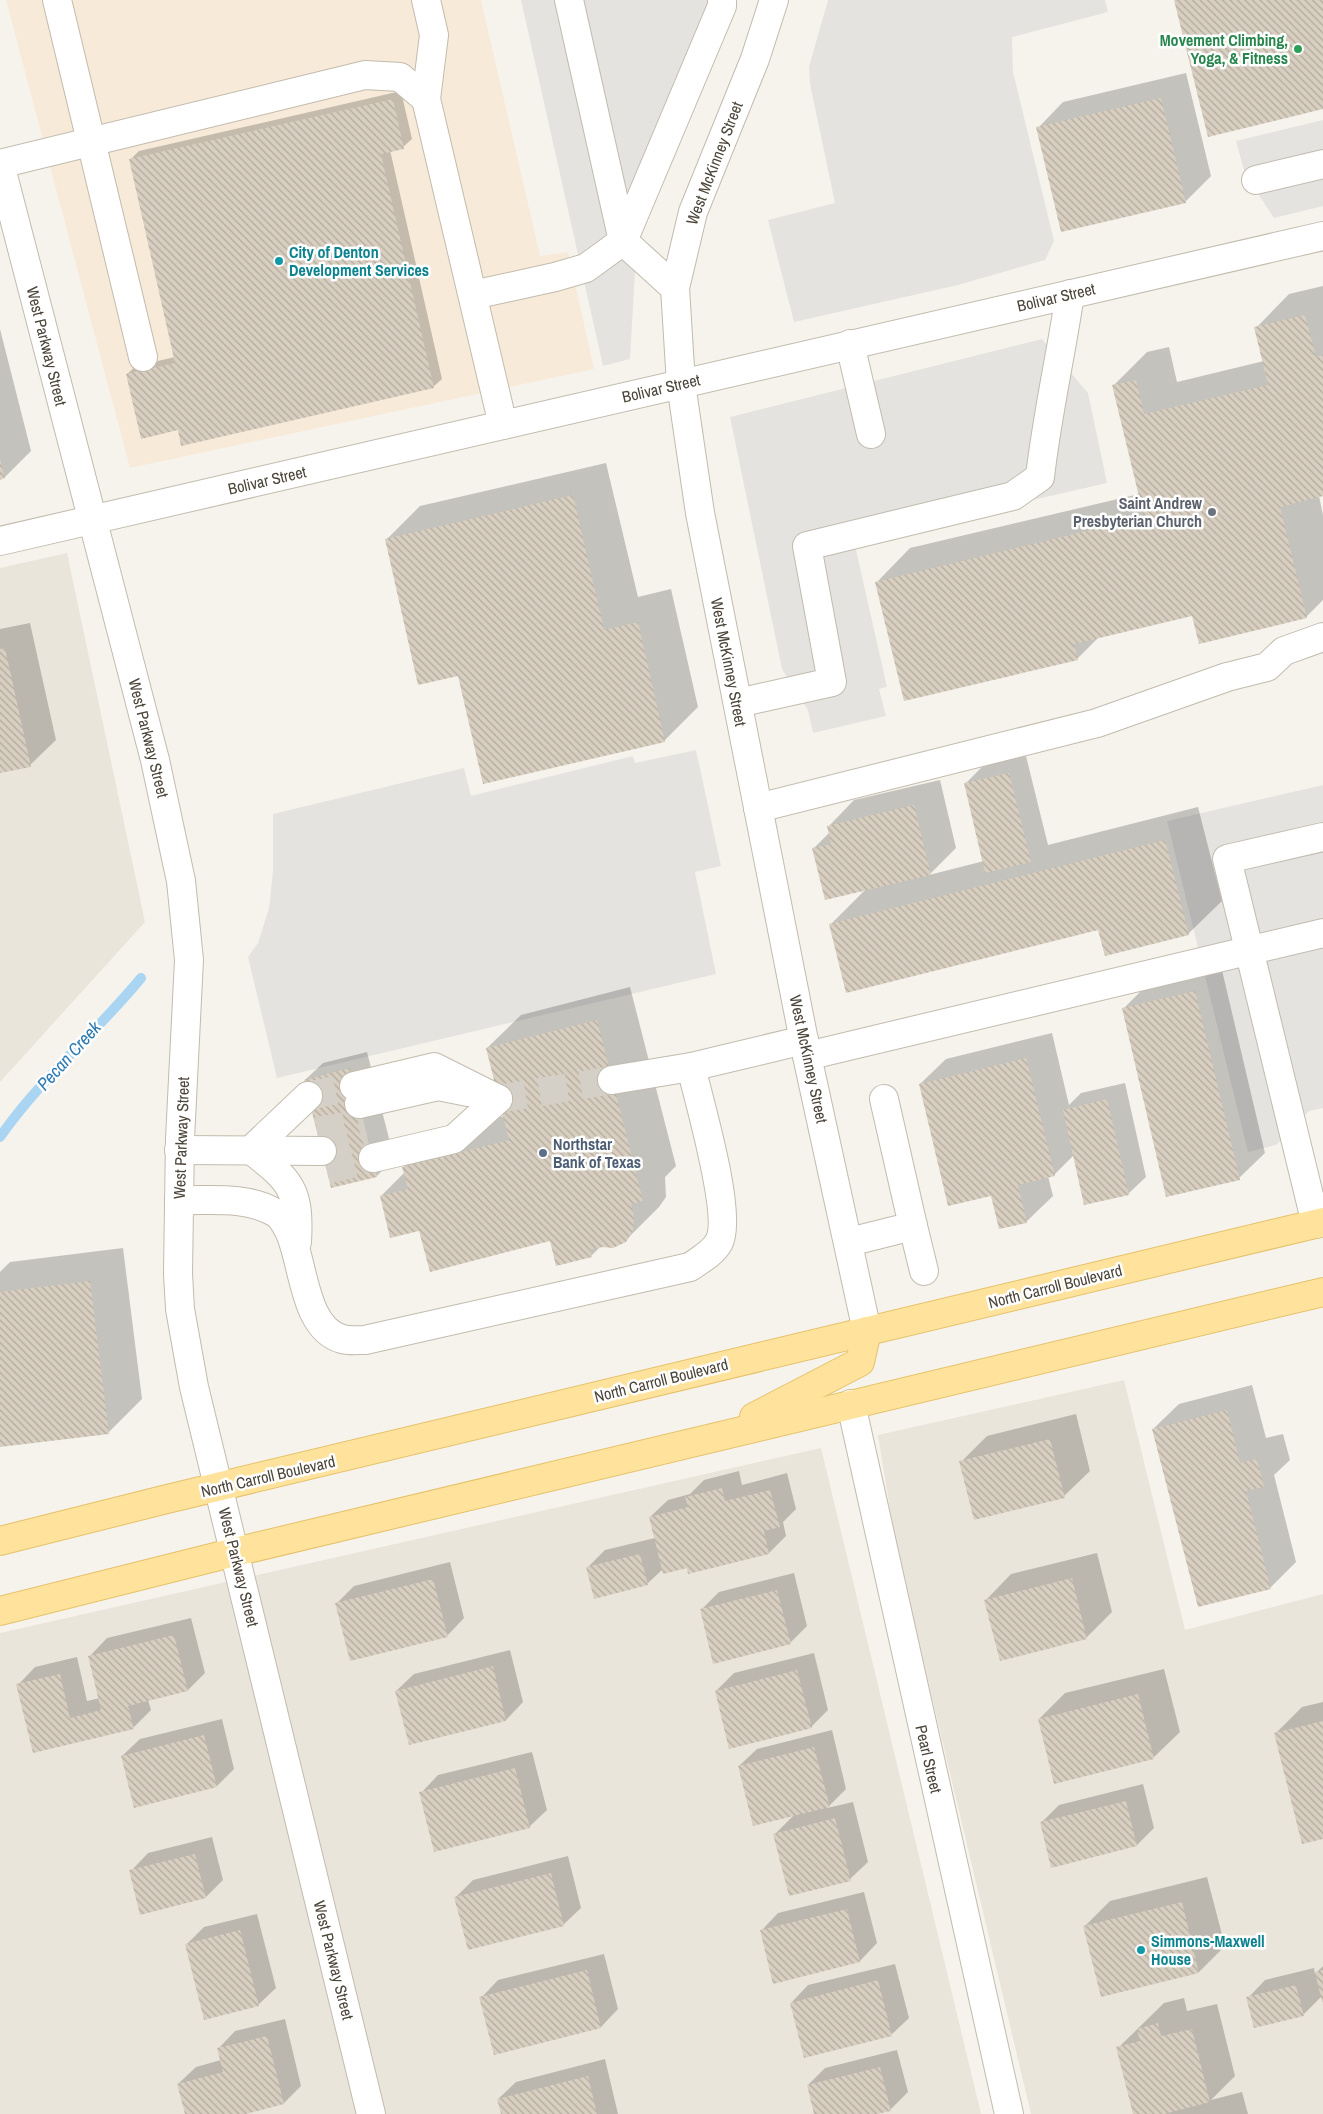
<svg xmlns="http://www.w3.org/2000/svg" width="1323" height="2114" viewBox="0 0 1323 2114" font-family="'Archivo Narrow',sans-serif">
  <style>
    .residential { fill: #eae5da }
    .commercial { fill: #f7ead8 }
    .parking { fill: #e5e3e0 }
    .shadow { fill: #0003 }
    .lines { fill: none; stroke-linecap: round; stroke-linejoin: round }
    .stream { stroke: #a9d4f2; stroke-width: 10 }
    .building { fill: url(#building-back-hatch) }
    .minor-tunnel { stroke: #d4d0c8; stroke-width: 28; stroke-dasharray: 28 14; stroke-linecap: butt }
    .minor-casing { stroke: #c2bbae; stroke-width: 30 }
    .major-casing { stroke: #e6c16a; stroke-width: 30 }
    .minor { stroke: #fff; stroke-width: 28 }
    .major { stroke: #ffe39c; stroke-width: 28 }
    .leisure-dot { fill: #2e9e5b; stroke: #fff; stroke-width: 2 }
    .culture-dot { fill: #0f9aa8; stroke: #fff; stroke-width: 2 }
    .worship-dot { fill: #6b7280; stroke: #fff; stroke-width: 2 }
    .service-dot { fill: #5c6f8a; stroke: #fff; stroke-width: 2 }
    .labels { text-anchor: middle; stroke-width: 5; stroke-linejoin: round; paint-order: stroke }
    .leisure-label { font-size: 16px; font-weight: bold; fill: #27864d; stroke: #fff; text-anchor: end }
    .street-label { font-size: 16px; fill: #4b4439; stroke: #fff }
    .culture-label { font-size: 16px; font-weight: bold; fill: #0d838f; stroke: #fff; text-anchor: start }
    .worship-label { font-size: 16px; font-weight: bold; fill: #5b616d; stroke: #fff; text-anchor: end }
    .service-label { font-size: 16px; font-weight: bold; fill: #4e5e75; stroke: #fff; text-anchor: start }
    .water-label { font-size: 18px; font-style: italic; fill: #2e7ab2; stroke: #fff }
  </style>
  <defs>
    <pattern id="building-back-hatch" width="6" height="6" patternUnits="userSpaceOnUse" patternTransform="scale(1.25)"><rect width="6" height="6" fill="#d8cfc1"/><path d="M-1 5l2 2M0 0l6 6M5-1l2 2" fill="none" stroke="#b1aa9e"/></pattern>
  </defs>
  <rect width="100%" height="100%" fill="#f6f3ec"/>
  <!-- residential -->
  <g class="residential">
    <polygon points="67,553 145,922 0,1082 0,568"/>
    <polygon points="1124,1380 1185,1630 1323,1594 1323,2114 1031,2114 896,1546 878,1435"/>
    <polygon points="821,1448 981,2114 0,2114 0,1633"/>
  </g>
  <!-- commercial -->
  <polygon class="commercial" points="6,0 481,0 540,256 568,252 594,369 130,468"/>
  <!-- parking -->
  <g class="parking">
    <polygon points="521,0 735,0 656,186 636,254 630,359 603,366"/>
    <polygon points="828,0 1105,0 1108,12 1012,37 1013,72 1054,241 1045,260 958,285 794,322 768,220 835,203 810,84 809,67"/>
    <polygon points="1323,120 1323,206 1274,218 1245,174 1236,141"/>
    <polygon points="1042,339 1088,393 1107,483 854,541 887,687 879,689 886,716 813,733 808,710 782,669 730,417"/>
    <polygon points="696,750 721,866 695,872 716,974 277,1078 248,957 258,943 269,908 273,871 273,814 464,768 471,796 633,756 635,763"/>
    <polygon points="1323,785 1323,1108 1309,1111 1276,1145 1248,1152 1167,821"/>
  </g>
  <!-- shadow -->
  <g class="shadow">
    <polygon points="1186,73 1211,176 1185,202 1038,128 1063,102"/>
    <polygon points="401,91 412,139 403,147 390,150 442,379 433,387 179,429 127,374 136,366 175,357 131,159 139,151"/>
    <polygon points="1323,286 1323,495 1319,496 1323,515 1323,600 1306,617 1193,615 1099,637 1077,659 877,582 910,548 1139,494 1113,386 1147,352 1169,347 1177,382 1264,361 1256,328 1289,294"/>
    <polygon points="0,329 31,451 5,477 0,478"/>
    <polygon points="606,463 638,597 671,589 698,707 664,741 459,675 386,540 420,506"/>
    <polygon points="30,623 56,740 30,765 0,772 0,629"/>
    <polygon points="1026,756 1048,845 1198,807 1222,901 1188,934 1099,928 830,925 866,889 814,848 830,832 829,826 854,800 940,780 956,848 929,875 984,861 965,784 983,766"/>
    <polygon points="1221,966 1265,1153 1239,1178 1123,1009 1149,983"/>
    <polygon points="630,987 676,1166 665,1177 666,1197 659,1207 625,1241 601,1246 591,1256 551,1240 420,1230 381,1196 405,1172 404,1167 437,1133 504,1116 487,1048 521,1015"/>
    <polygon points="1052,1033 1069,1105 1081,1093 1125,1083 1146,1177 1128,1194 1074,1155 1054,1175 1048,1176 1053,1196 1027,1221 1000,1228 992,1194 920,1084 946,1059"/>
    <polygon points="367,1052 394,1158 377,1176 305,1080 323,1063"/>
    <polygon points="123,1248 142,1399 108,1433 0,1446 0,1272 10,1262"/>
    <polygon points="1252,1385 1266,1438 1283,1434 1290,1460 1274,1475 1296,1562 1270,1588 1153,1429 1179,1404"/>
    <polygon points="1076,1414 1090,1471 1064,1496 961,1462 987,1436"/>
    <polygon points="739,1471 742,1485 787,1473 796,1509 783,1522 786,1536 769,1553 663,1569 647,1584 587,1568 605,1550 655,1538 650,1517 668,1500 690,1494 704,1480"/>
    <polygon points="1097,1553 1112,1612 1086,1638 986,1600 1011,1574"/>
    <polygon points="450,1562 464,1618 447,1636 337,1603 354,1586"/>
    <polygon points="794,1573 807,1626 790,1643 701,1610 719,1592"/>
    <polygon points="191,1618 205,1673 188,1690 148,1700 151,1710 133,1728 34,1752 18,1685 35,1667 77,1657 87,1701 100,1698 90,1656 107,1638"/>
    <polygon points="510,1650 523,1702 506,1720 396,1691 414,1674"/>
    <polygon points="814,1653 828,1710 811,1727 716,1691 734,1673"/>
    <polygon points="1164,1669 1180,1732 1154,1757 1055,1782 1039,1719 1065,1693"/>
    <polygon points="1323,1702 1323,1838 1276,1733 1302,1707"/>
    <polygon points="222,1719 234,1769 217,1786 122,1756 140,1739"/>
    <polygon points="832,1730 846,1789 827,1808 853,1802 868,1862 850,1879 775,1834 794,1815 739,1766 757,1749"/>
    <polygon points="532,1752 547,1810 529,1827 421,1793 438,1775"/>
    <polygon points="1143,1784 1154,1828 1137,1845 1041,1823 1059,1805"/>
    <polygon points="212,1837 223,1880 206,1897 131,1871 148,1853"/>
    <polygon points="568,1856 581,1908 563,1925 456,1897 473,1880"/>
    <polygon points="1207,1877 1225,1946 1199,1972 1102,1996 1084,1927 1110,1901"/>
    <polygon points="864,1892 877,1943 860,1961 761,1931 778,1913"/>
    <polygon points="257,1914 276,1988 258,2005 187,1944 204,1927"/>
    <polygon points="604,1954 618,2009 601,2027 481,1998 498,1980"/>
    <polygon points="895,1964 909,2018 891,2035 791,2003 808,1985"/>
    <polygon points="1323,1966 1323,2000 1322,1996 1304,2014 1248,1998 1265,1980 1314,1968 1315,1974"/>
    <polygon points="1184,1998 1187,2011 1217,2004 1235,2076 1211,2100 1242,2092 1248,2114 1134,2114 1118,2048 1164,2003"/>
    <polygon points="285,2019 301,2086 284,2103 240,2114 186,2114 178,2084 196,2067 221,2060 218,2049 235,2031"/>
    <polygon points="897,2050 908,2092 890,2110 872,2114 815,2114 808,2085 825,2068"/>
    <polygon points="605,2059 618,2114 502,2114 498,2099 516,2082"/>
  </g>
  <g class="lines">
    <!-- stream -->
    <path class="stream" d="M0,1137c41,-59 96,-104 141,-159"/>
  </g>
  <!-- building -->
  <g class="building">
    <polygon points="1174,0 1323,0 1323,109 1208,137"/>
    <polygon points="1161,98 1186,203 1061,232 1036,127"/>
    <polygon points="393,99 404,149 381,154 434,388 181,446 178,430 141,439 126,374 175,363 129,159"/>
    <polygon points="1305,315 1316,357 1323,355 1323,496 1280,507 1307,618 1199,644 1192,616 1074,644 1078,660 904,701 875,582 1144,517 1112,385 1136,380 1144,414 1268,385 1254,327"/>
    <polygon points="0,459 5,478 0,480"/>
    <polygon points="573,495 604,630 638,622 665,742 483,784 458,676 418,685 385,539"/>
    <polygon points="5,648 31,767 0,773 0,649"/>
    <polygon points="1009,773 1031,862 985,873 964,783"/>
    <polygon points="914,805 931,875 825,900 812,848 831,844 827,826"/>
    <polygon points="1165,840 1189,935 1105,956 1098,930 846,993 829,924"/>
    <polygon points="1195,991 1240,1180 1166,1197 1122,1008"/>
    <polygon points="597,1020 643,1201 631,1204 634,1217 633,1231 626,1242 613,1248 603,1247 590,1250 592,1257 556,1266 550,1241 430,1272 419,1231 390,1238 380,1196 408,1189 402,1167 509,1140 486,1048"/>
    <polygon points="1026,1058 1055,1176 1018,1185 1027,1223 999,1229 991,1196 948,1206 919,1084"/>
    <polygon points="350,1068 377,1177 331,1188 304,1080"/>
    <polygon points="1107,1099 1129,1195 1084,1205 1063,1110"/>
    <polygon points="90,1281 109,1434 0,1447 0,1292"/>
    <polygon points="1227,1410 1240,1463 1257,1459 1264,1487 1246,1491 1271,1589 1198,1607 1152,1429"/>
    <polygon points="1050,1439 1065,1498 974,1520 959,1461"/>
    <polygon points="722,1488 725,1501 770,1490 780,1527 764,1531 769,1554 688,1574 687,1568 663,1574 649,1517 688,1507 685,1497"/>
    <polygon points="640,1554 648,1585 594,1599 586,1567"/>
    <polygon points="1072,1578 1087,1639 1000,1661 984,1600"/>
    <polygon points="433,1579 448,1637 350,1661 335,1603"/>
    <polygon points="777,1590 791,1644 713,1664 700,1609"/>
    <polygon points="174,1635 188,1691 128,1706 134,1729 33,1753 16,1684 60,1674 70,1718 101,1710 88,1656"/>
    <polygon points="493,1666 506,1721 409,1745 395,1691"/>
    <polygon points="797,1670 812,1728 729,1749 715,1691"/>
    <polygon points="1138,1694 1154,1759 1054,1784 1038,1719"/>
    <polygon points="1323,1721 1323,1839 1302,1844 1274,1733"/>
    <polygon points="204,1735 217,1787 134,1808 121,1756"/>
    <polygon points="814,1747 830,1807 753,1826 738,1766"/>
    <polygon points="515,1768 530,1828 434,1852 419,1792"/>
    <polygon points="1126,1801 1137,1846 1051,1868 1040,1822"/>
    <polygon points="835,1818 851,1881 789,1896 773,1834"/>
    <polygon points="195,1854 206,1898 140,1915 129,1870"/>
    <polygon points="551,1873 564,1926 468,1950 454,1897"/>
    <polygon points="1182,1902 1199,1973 1101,1997 1083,1926"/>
    <polygon points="847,1909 860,1962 773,1984 760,1930"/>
    <polygon points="240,1930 259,2006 204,2020 185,1944"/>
    <polygon points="587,1970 601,2028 494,2055 479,1997"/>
    <polygon points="1323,1970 1323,2002 1322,2002 1315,1972"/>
    <polygon points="878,1980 892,2036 804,2058 790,2003"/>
    <polygon points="1296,1985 1304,2016 1254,2028 1246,1997"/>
    <polygon points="1158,2023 1161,2036 1192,2029 1210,2102 1164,2114 1133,2114 1116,2047 1140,2041 1137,2029"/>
    <polygon points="267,2036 284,2104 246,2114 185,2114 177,2084 223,2072 217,2048"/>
    <polygon points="880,2067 891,2111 877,2114 814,2114 807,2085"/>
    <polygon points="588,2076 597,2114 501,2114 497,2099"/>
  </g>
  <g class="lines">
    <!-- minor-tunnel -->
    <g class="minor-tunnel">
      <polyline points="308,1096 354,1086"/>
      <polyline points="498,1099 612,1080"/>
      <polyline points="317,1131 364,1123"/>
      <polyline points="322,1151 368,1141"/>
      <polyline points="327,1170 371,1159"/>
    </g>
    <!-- minor casing -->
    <g class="minor-casing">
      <g id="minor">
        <polyline points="57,0 143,357"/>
        <polyline points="426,0 434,35 426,99"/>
        <polyline points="569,0 623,241 675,288"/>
        <polyline points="774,0 755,59 693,212 675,288 681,384 700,513 807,1056 867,1331"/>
        <polyline points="1256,180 1323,164"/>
        <polyline points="473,295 555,277 586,268 623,241 722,6 722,0"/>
        <polyline points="850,344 871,434"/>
        <polyline points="0,541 1323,236"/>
        <path d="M738,703l94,-21 -25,-136 206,-50 27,-19c7,-62 21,-122 30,-183"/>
        <polyline points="758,808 1097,723 1227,677 1267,667 1284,651 1323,637"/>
        <polyline points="807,1056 1323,933"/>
        <polyline points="612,1080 691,1067"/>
        <polyline points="354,1086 434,1067 498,1099"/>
        <polyline points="359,1104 438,1086 468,1092"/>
        <polyline points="179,1150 322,1151"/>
        <path d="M251,1150c40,31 49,40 46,92"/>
        <polyline points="251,1150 308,1096"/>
        <polyline points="373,1158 454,1139 498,1099"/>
        <path d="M179,1200c31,1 65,-4 93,11 8,3 13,12 17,20 15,31 14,97 53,108 7,2 16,1 23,1l325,-73c10,-7 23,-14 29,-25 14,-27 -20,-141 -28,-175l113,-27"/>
        <polyline points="1316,1224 1227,859 1323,837"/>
        <polyline points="913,1226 924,1271"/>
        <polyline points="849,1242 913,1226 884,1099"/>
        <polyline points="851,1404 1009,2114"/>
        <polyline points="371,2114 194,1387 180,1309 178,1274 180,1139 189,960 181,881 155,760 0,164 365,75 400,77 426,99 503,425"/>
      </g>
    </g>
    <!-- major casing -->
    <g class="major-casing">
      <g id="major">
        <polyline points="754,1417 860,1362 867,1331"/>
        <polyline points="0,1541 163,1500 1323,1222"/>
        <polyline points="0,1611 235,1552 1323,1292"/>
      </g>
    </g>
    <!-- minor -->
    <use href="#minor" class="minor"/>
    <!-- major -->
    <use href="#major" class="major"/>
  </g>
  <!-- markers -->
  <circle class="leisure-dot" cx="1298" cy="49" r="5"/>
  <g class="culture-dot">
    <circle cx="279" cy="261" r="5"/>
    <circle cx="1141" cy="1950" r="5"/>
  </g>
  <circle class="worship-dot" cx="1212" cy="512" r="5"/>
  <circle class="service-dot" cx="543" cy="1153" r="5"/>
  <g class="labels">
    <!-- leisure labels -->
    <g class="leisure-label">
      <text x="1288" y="46">Movement Climbing,<tspan x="1288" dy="18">Yoga, &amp; Fitness</tspan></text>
    </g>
    <!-- street labels -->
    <g class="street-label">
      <text transform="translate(714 163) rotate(-69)" y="6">West McKinney Street</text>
      <text transform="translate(1056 297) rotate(-13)" y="6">Bolivar Street</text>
      <text transform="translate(47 346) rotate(76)" y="6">West Parkway Street</text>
      <text transform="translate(661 388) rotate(-13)" y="6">Bolivar Street</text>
      <text transform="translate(267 480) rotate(-13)" y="6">Bolivar Street</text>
      <text transform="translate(729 662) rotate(79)" y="6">West McKinney Street</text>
      <text transform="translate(149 738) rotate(76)" y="6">West Parkway Street</text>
      <text transform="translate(809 1059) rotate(78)" y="6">West McKinney Street</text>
      <text transform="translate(181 1138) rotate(-88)" y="6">West Parkway Street</text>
      <text transform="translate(1055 1286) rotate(-14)" y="6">North Carroll Boulevard</text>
      <text transform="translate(661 1380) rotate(-14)" y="6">North Carroll Boulevard</text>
      <text transform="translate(268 1476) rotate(-13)" y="6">North Carroll Boulevard</text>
      <text transform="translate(239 1567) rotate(76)" y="6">West Parkway Street</text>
      <text transform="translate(929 1759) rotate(77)" y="6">Pearl Street</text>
      <text transform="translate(334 1960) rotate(76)" y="6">West Parkway Street</text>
    </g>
    <!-- culture labels -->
    <g class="culture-label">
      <text x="289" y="258">City of Denton<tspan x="289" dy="18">Development Services</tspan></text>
      <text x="1151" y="1947">Simmons-Maxwell<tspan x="1151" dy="18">House</tspan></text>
    </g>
    <!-- worship labels -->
    <g class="worship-label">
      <text x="1202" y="509">Saint Andrew<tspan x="1202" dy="18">Presbyterian Church</tspan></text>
    </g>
    <!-- service labels -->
    <g class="service-label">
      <text x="553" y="1150">Northstar<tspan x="553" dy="18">Bank of Texas</tspan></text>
    </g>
    <!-- water labels -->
    <g class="water-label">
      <text transform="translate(69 1056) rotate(-48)" y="6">Pecan Creek</text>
    </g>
  </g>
</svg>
